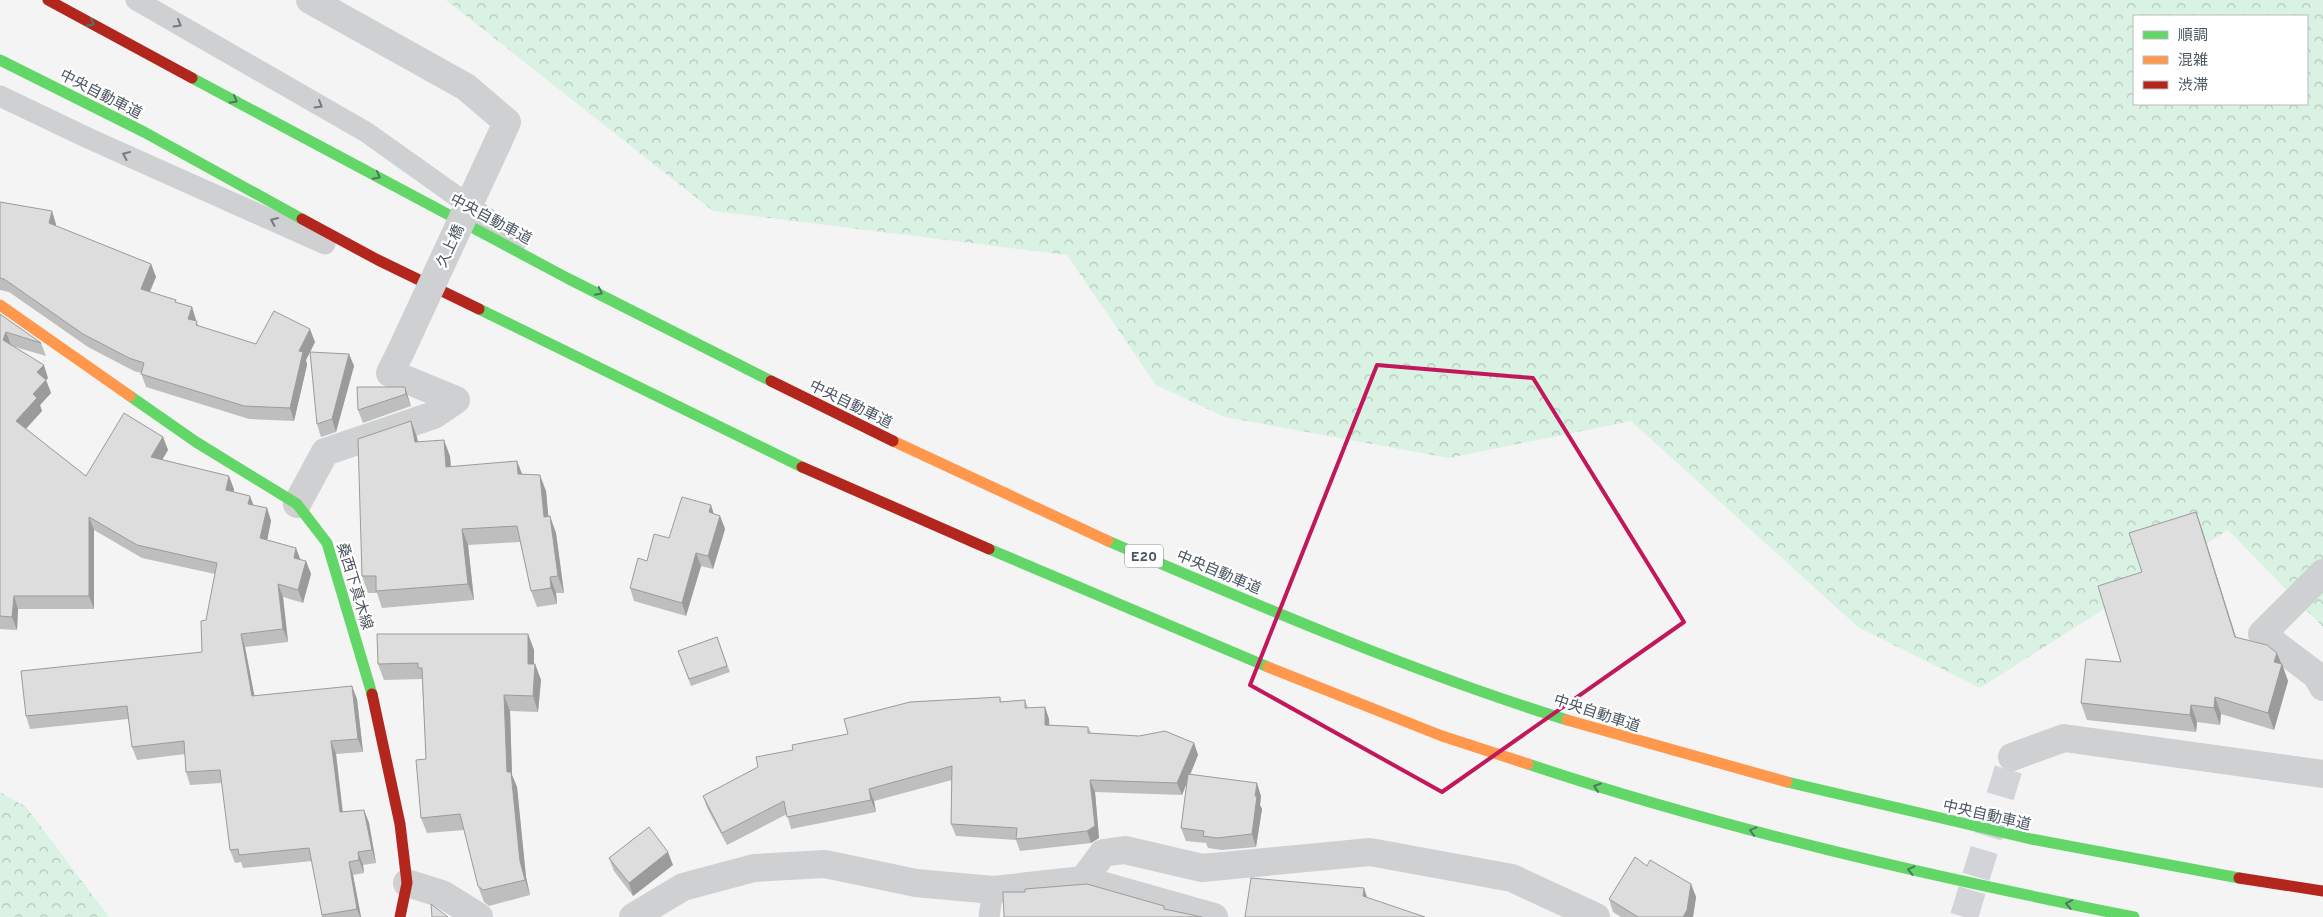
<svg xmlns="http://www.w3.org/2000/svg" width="2323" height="917" viewBox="0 0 2323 917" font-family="Overpass,'Noto Sans JP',sans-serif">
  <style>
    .forest { fill: url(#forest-crowns); fill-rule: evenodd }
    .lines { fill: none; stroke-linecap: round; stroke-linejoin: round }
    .street-tunnel { stroke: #d2d4d7; stroke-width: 28; stroke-dasharray: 28 14; stroke-linecap: butt }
    .lane { stroke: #ced0d2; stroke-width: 21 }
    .street { stroke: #ced0d2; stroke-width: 28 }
    .fast { stroke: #63d668; stroke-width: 11 }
    .slow { stroke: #ff974d; stroke-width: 11 }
    .jam { stroke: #b3261e; stroke-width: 11 }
    .street-bridge { stroke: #ced0d2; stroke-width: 28 }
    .wall { fill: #bebebf }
    .shaded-wall { fill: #9b9b9b }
    .building { fill: #ddddde; stroke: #9b9b9b }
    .oneway { stroke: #507663 }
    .oneway2 { stroke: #727b83 }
    .marked { fill: none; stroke: #c2185b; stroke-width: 4; stroke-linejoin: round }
    .labels { text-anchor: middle; stroke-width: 4.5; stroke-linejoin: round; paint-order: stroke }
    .shield { fill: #fff; stroke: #808990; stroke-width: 1 }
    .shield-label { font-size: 14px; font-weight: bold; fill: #4a5661 }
    .street-label { font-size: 15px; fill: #4a5661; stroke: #fff }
  </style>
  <defs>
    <pattern id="forest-crowns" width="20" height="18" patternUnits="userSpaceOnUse" patternTransform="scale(1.25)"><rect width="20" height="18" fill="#d9f2e3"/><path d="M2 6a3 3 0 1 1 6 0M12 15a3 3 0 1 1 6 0" fill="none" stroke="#b2c7bb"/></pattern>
  </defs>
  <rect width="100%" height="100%" fill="#f4f4f4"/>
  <!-- forest -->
  <g class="forest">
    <path d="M446,0h1877v627l-95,-97 -248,158 -122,-61 -227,-206 -182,37 -224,-41 -69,-32 -89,-130 -354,-44zM2134,16h173v88h-173z"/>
    <polygon points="0,792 26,807 109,917 0,917"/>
  </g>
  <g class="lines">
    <!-- street-tunnel -->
    <polyline class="street-tunnel" points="1964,917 2012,757"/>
    <!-- lane -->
    <g class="lane">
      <polyline points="136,0 366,132 518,240"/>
      <polyline points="0,96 90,139 325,244"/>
      <polyline points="989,917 993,890"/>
    </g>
    <!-- street -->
    <g class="street">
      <polyline points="310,0 466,87 507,122 498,142"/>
      <polyline points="297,504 325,452 434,415 456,400 390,373 401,351"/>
      <polyline points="2323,573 2262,634 2316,675 2323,687"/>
      <polyline points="2012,757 2064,738 2323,774"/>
      <polyline points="1083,880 1103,853 1125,850 1202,868 1370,852 1512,878 1596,917"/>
      <polyline points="407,883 442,894 479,917"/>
      <polyline points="633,917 683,887 754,868 825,864 916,883 993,890 1083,880 1214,917"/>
    </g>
    <!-- fast -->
    <g class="fast">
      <polyline points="0,60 144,132 302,219"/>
      <polyline points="192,78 567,278 771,381"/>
      <polyline points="479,309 802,467"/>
      <polyline points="130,396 196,442 297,504 327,543 372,694"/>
      <path d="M1108,541c151,65 302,130 459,179"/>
      <polyline points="989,549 1268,667"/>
      <path d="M1528,764c198,66 401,112 606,153"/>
      <polyline points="1787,782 2031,839 2239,878"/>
    </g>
    <!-- slow -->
    <g class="slow">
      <polyline points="0,305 130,396"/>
      <polyline points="893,441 1108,541"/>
      <polyline points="1268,667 1442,736 1528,764"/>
      <polyline points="1567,720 1787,782"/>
    </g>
    <!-- jam -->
    <g class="jam">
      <polyline points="48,0 192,78"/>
      <polyline points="302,219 378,260 479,309"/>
      <polyline points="771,381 893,441"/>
      <polyline points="802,467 989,549"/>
      <polyline points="372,694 400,824 407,883 400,917"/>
      <polyline points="2239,878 2323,891"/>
    </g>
    <!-- street-bridge -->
    <polyline class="street-bridge" points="401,351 498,142"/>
  </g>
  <!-- wall -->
  <g class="wall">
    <polygon points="0,202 56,224 56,226 151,264 156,277 150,292 177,303 192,307 196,321 199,327 256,344 315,342 306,360 307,365 294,421 249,419 146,387 141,373 134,371 88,347 9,292 0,290"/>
    <polygon points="0,314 41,343 46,356 12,346 48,378 46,380 51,393 40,405 42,411 26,429 86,476 163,437 168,450 162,460 234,489 233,492 254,505 267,508 271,521 267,540 296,548 300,560 306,561 311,574 303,603 283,597 288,642 245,647 254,696 357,699 363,752 336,754 343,812 364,810 369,823 376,863 363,865 364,873 353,875 361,917 322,917 312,861 243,868 241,862 235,863 230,850 222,783 190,785 186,772 185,754 137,760 132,747 128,719 30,729 26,716 202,652 206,620 215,574 142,558 94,530 94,609 18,609 17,630 0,629"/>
    <polygon points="349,354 354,366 336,432 321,437 317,424"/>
    <polygon points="405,387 409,400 411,406 363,423 358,410"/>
    <polygon points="411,421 418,442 450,456 451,467 517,461 522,474 546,491 548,517 556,533 564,593 556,593 557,604 537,607 531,591 520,542 468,545 474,600 382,608 377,593 368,593 362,576"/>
    <polygon points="2196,512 2202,529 2236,637 2277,653 2281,663 2282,664 2288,681 2274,730 2221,714 2220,725 2197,722 2196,732 2087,720 2081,703 2121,662 2142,572"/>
    <polygon points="714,514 720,516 725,529 713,569 701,566 686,616 634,601 630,588 647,561 669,538"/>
    <polygon points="528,634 534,650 534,664 535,664 541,680 538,712 510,711 512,775 517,787 526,877 530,895 489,906 484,902 478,886 464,830 427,833 421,818 426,759 422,679 384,680 378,664"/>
    <polygon points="717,637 730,672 691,686 678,651"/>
    <polygon points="1000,697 1001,702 1025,700 1028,708 1045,707 1049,719 1049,725 1088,727 1091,733 1194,743 1198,755 1190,774 1261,796 1260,805 1262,809 1256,847 1222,850 1208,848 1206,843 1186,841 1181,828 1187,782 1182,795 1095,792 1099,838 1091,843 1020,851 1016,840 956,836 951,824 952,780 874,801 876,812 791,829 787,814 727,845 707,808 703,796 793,750 848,734"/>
    <polygon points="609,858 673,865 633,896 614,871"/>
    <polygon points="1647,866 1691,884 1696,897 1693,917 1621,917 1613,912 1609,899"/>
  </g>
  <!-- shaded-wall -->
  <g class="shaded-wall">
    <polygon points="52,211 56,224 54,236 49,223"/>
    <polygon points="151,264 156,277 145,302 141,289"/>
    <polygon points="192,307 196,320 193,332 188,319"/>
    <polygon points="310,329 315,342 306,360 307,365 294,421 290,408 299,351"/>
    <polygon points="6,332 11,345 3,340"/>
    <polygon points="349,354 354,366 336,432 332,419"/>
    <polygon points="44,365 48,378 46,380 51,393 40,405 42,411 21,434 16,421 33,394 37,372"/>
    <polygon points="405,387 409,400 411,406 406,394"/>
    <polygon points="411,421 417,437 421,458 415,442"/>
    <polygon points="163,437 168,450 156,470 151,457"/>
    <polygon points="444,440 450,456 452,484 446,467"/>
    <polygon points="517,461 523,477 518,474"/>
    <polygon points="540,475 546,491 550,533 544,517"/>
    <polygon points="229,476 234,489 231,503 226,490"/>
    <polygon points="250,496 255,509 248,504"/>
    <polygon points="711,505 715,518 709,512"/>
    <polygon points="267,508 271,521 265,551 260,538"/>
    <polygon points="2196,512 2202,529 2241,654 2235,637"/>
    <polygon points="550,516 556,533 564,593 558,576"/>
    <polygon points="720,516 725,529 713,569 708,556"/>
    <polygon points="89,517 94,530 94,609 89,596"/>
    <polygon points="462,529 468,545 474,600 468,584"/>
    <polygon points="296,548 301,561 294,558"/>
    <polygon points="696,553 701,566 686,616 682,603"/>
    <polygon points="306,561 311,574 303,603 298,590"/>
    <polygon points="550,577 556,593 557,604 551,588"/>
    <polygon points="278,584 283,597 288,642 283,629"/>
    <polygon points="14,596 18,609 17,630 12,617"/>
    <polygon points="241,634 245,647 257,709 252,696"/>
    <polygon points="528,634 534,650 534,677 535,664 541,680 538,712 533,696 528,664"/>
    <polygon points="2277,653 2282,666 2282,664 2288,681 2274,730 2268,713 2274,662"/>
    <polygon points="352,686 357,699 363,752 358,739"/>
    <polygon points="504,695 510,711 512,775 517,787 526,877 530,895 525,880 520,861 507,772"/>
    <polygon points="2215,697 2221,714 2220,725 2214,708"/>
    <polygon points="2191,705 2197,722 2196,732 2190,715"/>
    <polygon points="1045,707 1049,719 1050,737 1045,725"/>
    <polygon points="331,741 336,754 344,825 340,812"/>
    <polygon points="1194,743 1198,755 1182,795 1177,783"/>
    <polygon points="1090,780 1095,792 1099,838 1091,843 1087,831"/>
    <polygon points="1257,783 1261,796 1260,805 1262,809 1256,847 1252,834 1255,796"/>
    <polygon points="869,789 874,801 876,812 871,800"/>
    <polygon points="364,810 369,823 376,863 372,850"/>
    <polygon points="358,852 363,865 364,873 359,860"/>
    <polygon points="668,852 673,865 633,896 629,883"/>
    <polygon points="349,862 353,875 361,917 360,917 357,909"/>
    <polygon points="1691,884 1696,897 1693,917 1683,917"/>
    <polygon points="1364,888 1369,903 1363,896"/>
  </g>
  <!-- building -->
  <g class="building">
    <polygon points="0,202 52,211 49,223 151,264 141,289 176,300 175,302 192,307 188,319 197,321 196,325 256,344 274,311 310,329 299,351 303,352 290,408 244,406 141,374 144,363 129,358 83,334 4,279 0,278"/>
    <polygon points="0,314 41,343 6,332 3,340 44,365 37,372 46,380 33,394 37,398 16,421 86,476 124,413 163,437 151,457 229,476 226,490 250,496 248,504 267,508 260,538 296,548 294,558 306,561 298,590 278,584 283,629 241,634 252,696 352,686 358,739 331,741 340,812 364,810 372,850 358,852 359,860 349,862 357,909 322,915 309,848 239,855 238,849 230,850 220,770 186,772 184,741 132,747 127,706 26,716 21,671 202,652 201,621 206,620 217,563 137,545 89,517 89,596 14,596 12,617 0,616"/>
    <polygon points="310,352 349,354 332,419 317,424"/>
    <polygon points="357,387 405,387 406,394 358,410"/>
    <polygon points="411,421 415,442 444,440 446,467 517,461 518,474 540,475 544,517 550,516 558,576 550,577 551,588 531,591 517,526 462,529 468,584 376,591 376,576 362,576 358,439"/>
    <polygon points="682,497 711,505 709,512 720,516 708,556 696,553 682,603 630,588 638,558 647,561 654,534 669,538"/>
    <polygon points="2196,512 2235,637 2267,645 2277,653 2274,662 2282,664 2268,713 2215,697 2214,708 2191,705 2190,715 2081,703 2086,659 2121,662 2098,586 2142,572 2129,533"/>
    <polygon points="377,634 528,634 528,664 535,664 533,696 504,695 507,772 511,772 520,861 525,880 483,890 478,886 460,814 421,818 416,760 426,759 422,668 418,668 418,663 378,664"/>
    <polygon points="717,637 727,666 689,679 678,651"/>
    <polygon points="1000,697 1000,702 1025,700 1025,708 1045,707 1045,725 1088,727 1088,733 1139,736 1165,731 1194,743 1177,783 1090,780 1095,826 1087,831 1016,839 1017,828 951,824 952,766 869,789 871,800 787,817 784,801 722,833 703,796 758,767 756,757 793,750 792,745 848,734 844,719 910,702"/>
    <polygon points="1188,774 1257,783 1255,796 1257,796 1252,834 1217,838 1203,836 1204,831 1181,828"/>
    <polygon points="649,827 668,852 629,883 609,858"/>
    <polygon points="1635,857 1647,866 1650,860 1691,884 1687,910 1683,917 1638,917 1609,899"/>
    <polygon points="1251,878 1364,888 1363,896 1425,917 1245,917"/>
    <polygon points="1087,884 1164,906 1164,909 1202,917 1004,917 1003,892 1025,892 1025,889"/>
    <polygon points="431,904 448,917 432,917"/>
  </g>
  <!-- one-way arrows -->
  <defs><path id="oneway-chevron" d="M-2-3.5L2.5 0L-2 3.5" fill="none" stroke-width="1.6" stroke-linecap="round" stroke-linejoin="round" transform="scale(1.25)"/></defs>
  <g class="oneway">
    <use href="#oneway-chevron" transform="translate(91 23) rotate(28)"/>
    <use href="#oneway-chevron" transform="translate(234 100) rotate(28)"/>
    <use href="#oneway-chevron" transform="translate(377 176) rotate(28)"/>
    <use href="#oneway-chevron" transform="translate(599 292) rotate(27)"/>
    <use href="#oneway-chevron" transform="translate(1597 787) rotate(-162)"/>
    <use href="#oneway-chevron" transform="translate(1753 831) rotate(-165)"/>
    <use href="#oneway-chevron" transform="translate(1911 870) rotate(-167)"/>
    <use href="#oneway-chevron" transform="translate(2069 904) rotate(-169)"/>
  </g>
  <g class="oneway2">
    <use href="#oneway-chevron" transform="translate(178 24) rotate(30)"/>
    <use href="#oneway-chevron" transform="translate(319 105) rotate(30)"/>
    <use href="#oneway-chevron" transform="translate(126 155) rotate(-156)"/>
    <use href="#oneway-chevron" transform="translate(274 221) rotate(-156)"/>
  </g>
  <!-- marked area -->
  <path class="marked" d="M1377,365l156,13 151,244 -242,170 -192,-107z"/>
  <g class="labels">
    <!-- shield labels -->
    <rect class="shield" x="1125" y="544.5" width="38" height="23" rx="4"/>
    <g class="shield-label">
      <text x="1144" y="561">E20</text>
    </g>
    <!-- street labels -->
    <g class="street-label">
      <text transform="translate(101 94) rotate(27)" y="5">中央自動車道</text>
      <text transform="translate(491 219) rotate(28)" y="5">中央自動車道</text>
      <text transform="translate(450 246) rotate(-65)" y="5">久上橋</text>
      <text transform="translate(851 404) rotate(26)" y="5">中央自動車道</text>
      <text transform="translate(1219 572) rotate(23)" y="5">中央自動車道</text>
      <text transform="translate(355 586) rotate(73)" y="5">桑西下真木線</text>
      <text transform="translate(1597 713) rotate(18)" y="5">中央自動車道</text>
      <text transform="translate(1987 815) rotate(13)" y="5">中央自動車道</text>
    </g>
  </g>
  <!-- legend -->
  <rect x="2133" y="15" width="175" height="90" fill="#ffffff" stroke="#b7bbc0"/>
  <rect x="2143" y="31" width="25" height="8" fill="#63d668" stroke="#b7bbc0"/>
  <text x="2178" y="40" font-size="15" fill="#4a5661">順調</text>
  <rect x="2143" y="56" width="25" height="8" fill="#ff974d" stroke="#b7bbc0"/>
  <text x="2178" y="65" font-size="15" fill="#4a5661">混雑</text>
  <rect x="2143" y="81" width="25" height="8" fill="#b3261e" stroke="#b7bbc0"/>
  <text x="2178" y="90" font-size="15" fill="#4a5661">渋滞</text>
</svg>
